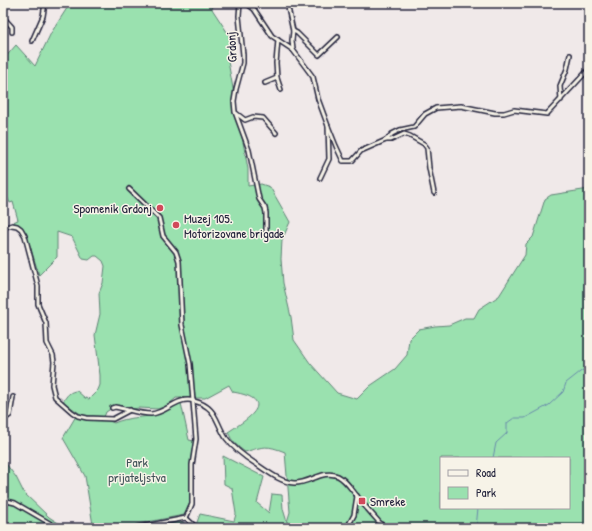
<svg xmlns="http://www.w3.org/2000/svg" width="592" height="531" viewBox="0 0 592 531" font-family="'Patrick Hand',sans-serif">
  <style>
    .green { fill: #9ae1af; stroke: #5e8275; fill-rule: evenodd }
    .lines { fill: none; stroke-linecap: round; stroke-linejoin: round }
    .stream { stroke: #688bab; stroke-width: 1 }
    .street-casing { stroke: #22223b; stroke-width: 6 }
    .street { stroke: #f7f3e8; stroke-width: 3 }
    .poi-dot { fill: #d1495b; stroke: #f7f3e8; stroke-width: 1.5 }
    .labels { text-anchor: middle; stroke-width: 3; stroke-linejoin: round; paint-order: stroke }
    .street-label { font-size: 13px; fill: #22223b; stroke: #f7f3e8 }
    .poi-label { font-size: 13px; fill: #22223b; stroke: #f7f3e8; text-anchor: start }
    .park-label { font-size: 13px; fill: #405258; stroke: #f7f3e8 }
  </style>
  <rect width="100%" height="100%" fill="#f0e9e9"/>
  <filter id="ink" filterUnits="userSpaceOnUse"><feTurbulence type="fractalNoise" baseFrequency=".025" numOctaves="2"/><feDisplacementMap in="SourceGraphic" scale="8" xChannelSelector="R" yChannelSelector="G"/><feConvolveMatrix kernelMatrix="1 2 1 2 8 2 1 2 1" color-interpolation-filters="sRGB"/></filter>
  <g filter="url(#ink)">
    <!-- green -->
    <g class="green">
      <path d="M73,3h140l-1,6 21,32 -2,12 -4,3 21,113v17l13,-2 9,3 20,35 -8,18 -1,19 2,24 8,34 3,23 16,23 27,30 20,6 13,-13 25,-17 12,-14 2,-16 10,-10 16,-3 14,-1 16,-7h9l5,-9 20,-13 26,-41 1,-11 7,-7 12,-38 6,-4 38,-6v339h-394l5,-14 34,7 2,-7 -4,-26 -8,-4 -1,-28 41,21 -7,26 12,10 3,-19 10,1 1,14 4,13 3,-10 -5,-60c-18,-7 -21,-6 -40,0 -8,-6 -13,-10 -17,-20 20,-13 51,-32 5,-40l-4,-7 -24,13h-29l-8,7 -10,4 -19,-1 -7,1 -12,-4 -5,1 -9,6 -2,5 -22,-2 -19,-13c3,-6 7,-11 14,-11l8,7 4,1 9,-9 2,-5v-10l-5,-40 5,-21 -1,-21 4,-10 2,-17 -2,-5 -6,-5h-3l-5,4 -6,-1 -11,-22 -15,-5v25l-18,18 -13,-42 -6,-7 -7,-4 5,-2 -5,-18 -3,1 -7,-15v-128l13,-15 19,21 16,-33 18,-28zM441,458h128v50h-128z"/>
      <path d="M181,403l8,37 5,1 -4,23v39l-6,12 -47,9 -7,4h-33l-4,-3 -8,-49 -22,-38 13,-22 28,3 10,4c14,-6 26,-5 41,-8 9,-2 18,-8 26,-12z"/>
      <polygon points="3,460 16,477 24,493 49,517 66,528 3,528"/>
      <polygon points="180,521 194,528 141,528 168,522"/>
    </g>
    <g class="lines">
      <!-- stream -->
      <g class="stream">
        <polyline points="493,458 496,443 507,433 507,423 514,418 525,418 549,405 563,392 566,383 580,372 589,366"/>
        <polyline points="476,528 478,508"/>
      </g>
      <!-- street casing -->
      <g class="street-casing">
        <g id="street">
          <polyline points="240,3 239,16 243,55 243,63 236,89 234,101 235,112 249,150 259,199 265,208 266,213 266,233"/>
          <polyline points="246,3 254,9 272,36 293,50"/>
          <polyline points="287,3 293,31 292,40 293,50 313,77 318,99 328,126 329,159 320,178"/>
          <polyline points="3,17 12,27 12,32"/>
          <polyline points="293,31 297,33 319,55 338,37"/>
          <polyline points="32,41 43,16 45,3"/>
          <polyline points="3,46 4,47"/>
          <polyline points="277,78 281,90"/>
          <polyline points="265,83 277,78 276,63 278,40"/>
          <polyline points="561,100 560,86 567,69 570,55"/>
          <polyline points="236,113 245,120 253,117 263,118 276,133"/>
          <polyline points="328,126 336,146 343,161 352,161 361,151 386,140 392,134 400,130 414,127 425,114 436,108 461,106 495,113 504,113 514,110 547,114 589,69"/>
          <polyline points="386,140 391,140 404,134 410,136 424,144 427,148 429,168 434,193"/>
          <polyline points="129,189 159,218 163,236 176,252 179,261 182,325 190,364 196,439 192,465 192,504 186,518"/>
          <polyline points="3,228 12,225 17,226 21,229 25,236 38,286 38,304 46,323 47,343 53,355 54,362 52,385 55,397 72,412 78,416 87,418 113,419 130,410"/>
          <path d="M112,408l3,-1c12,2 24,7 36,7 16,-1 26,-18 43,-13 23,6 21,20 32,37 8,11 19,19 30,26 11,7 24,18 38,19 15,1 29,-14 44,-7 8,4 13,13 19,20 8,11 18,21 27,32"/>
          <polyline points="3,420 10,415 13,397"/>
          <polyline points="3,503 7,501 15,503 58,528"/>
          <polyline points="186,518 197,528"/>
          <polyline points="135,528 186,518"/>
          <polyline points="347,528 354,515 357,496"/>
        </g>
      </g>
      <!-- street -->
      <use href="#street" class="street"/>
    </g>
  </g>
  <!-- markers -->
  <g class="poi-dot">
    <circle cx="160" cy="208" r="4"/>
    <circle cx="176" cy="225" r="4"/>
    <rect x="358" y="497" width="8" height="8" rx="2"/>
  </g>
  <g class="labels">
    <!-- street labels -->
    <g class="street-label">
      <text transform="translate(231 47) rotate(-93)" y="5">Grdonj</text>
    </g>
    <!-- poi labels -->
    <g class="poi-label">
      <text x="152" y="213" text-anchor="end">Spomenik Grdonj</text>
      <text x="184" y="223">Muzej 105.<tspan x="184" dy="15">Motorizovane brigade</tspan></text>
      <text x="370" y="506">Smreke</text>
    </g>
    <!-- park labels -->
    <g class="park-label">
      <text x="137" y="467">Park<tspan x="137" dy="15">prijateljstva</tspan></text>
    </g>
  </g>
  <!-- margin -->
  <rect width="592" height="531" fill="none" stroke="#f7f3e8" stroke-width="16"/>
  <rect x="8" y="8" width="576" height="515" fill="none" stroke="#22223b" stroke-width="1.5" filter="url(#ink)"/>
  <!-- legend -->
  <rect x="440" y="457" width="130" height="52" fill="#f7f3e8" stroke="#a29fa3"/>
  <rect x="448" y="470" width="20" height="6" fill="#f7f3e8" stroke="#a29fa3"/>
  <text x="476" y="477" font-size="12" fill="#22223b">Road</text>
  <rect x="448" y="487" width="20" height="12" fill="#9ae1af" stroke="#a29fa3"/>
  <text x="476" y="497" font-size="12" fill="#22223b">Park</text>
</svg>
